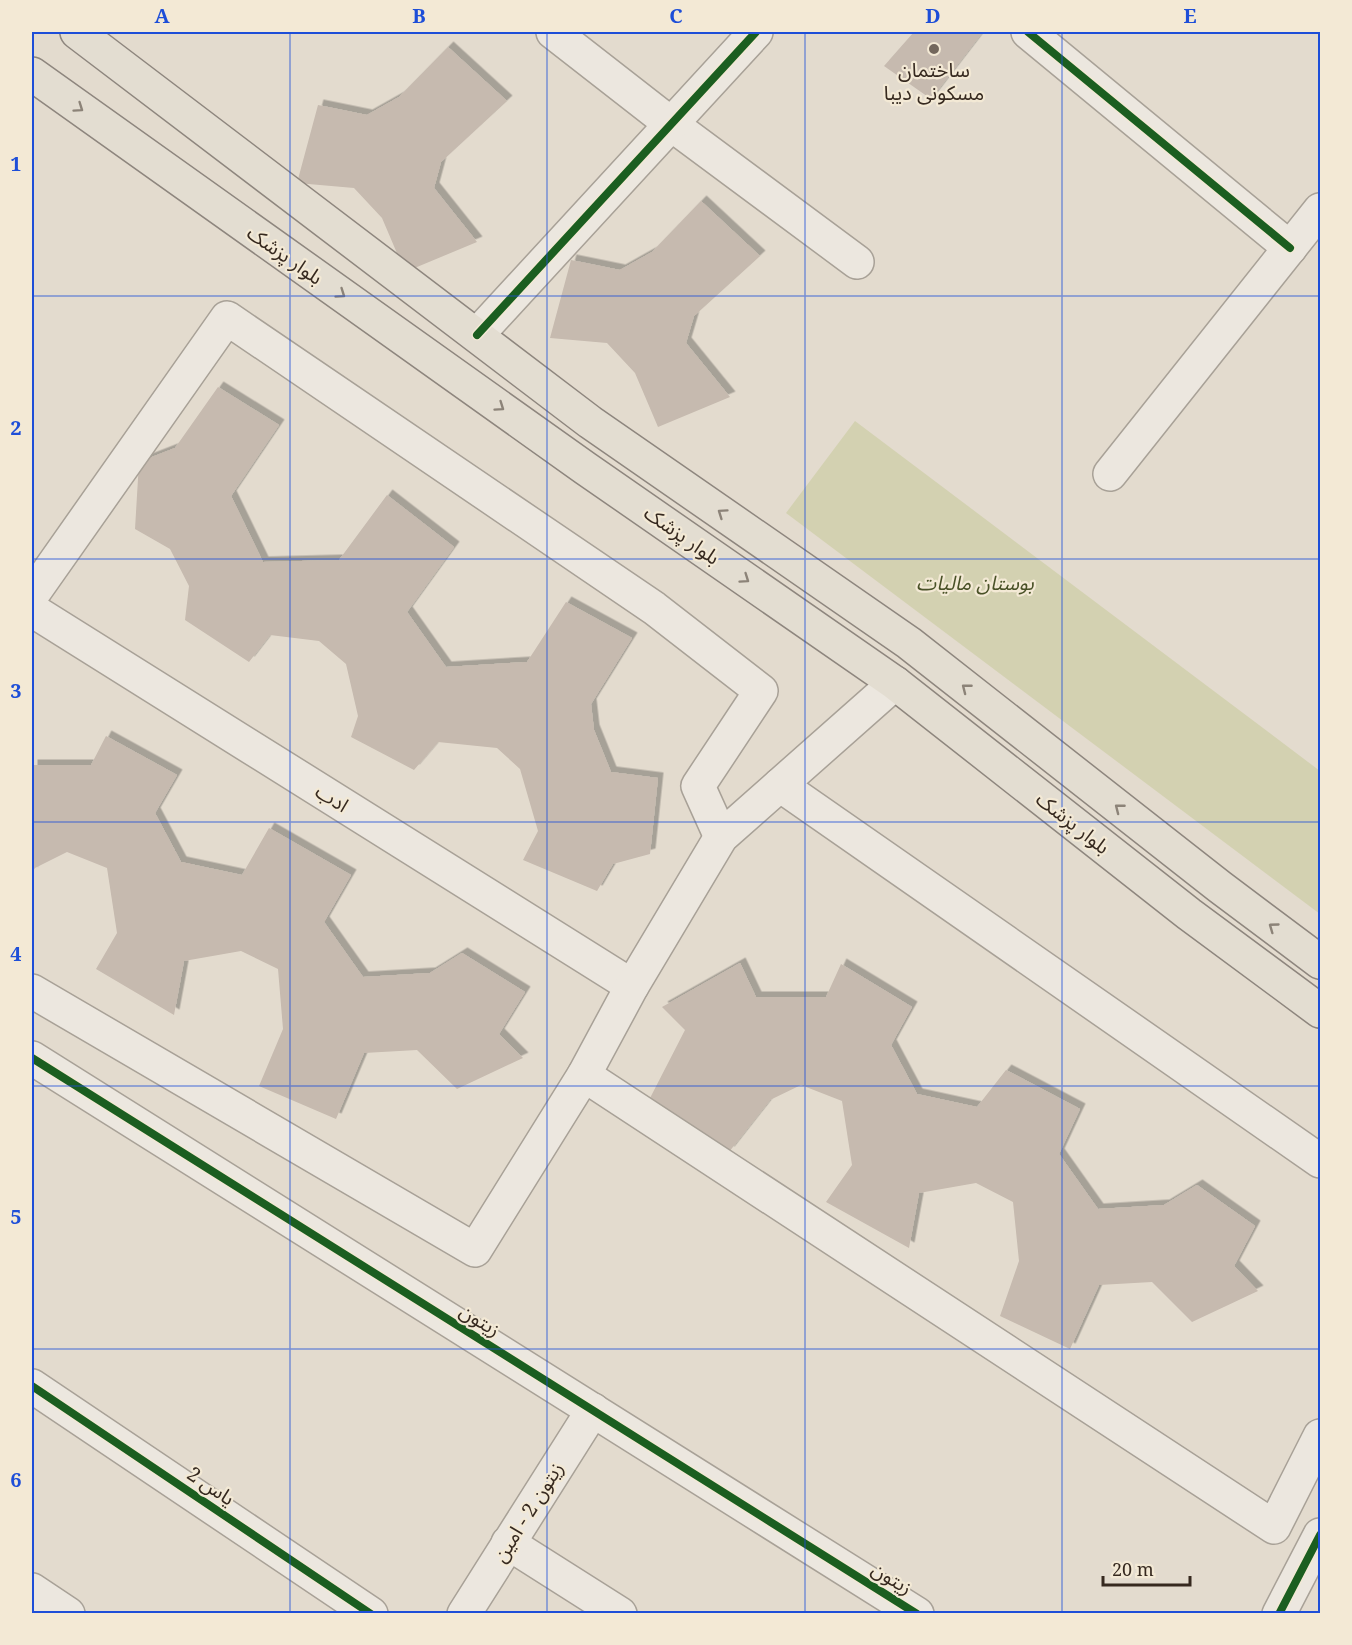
<svg xmlns="http://www.w3.org/2000/svg" width="1352" height="1645" viewBox="0 0 1352 1645" font-family="'Noto Serif','Noto Sans Arabic',serif">
  <style>
    .green { fill: #d3d1b1 }
    .building { fill: #c6baaf; filter: url(#shadow) }
    .lines { fill: none; stroke-linecap: round; stroke-linejoin: round }
    .minor-casing { stroke: #a8a197; stroke-width: 36 }
    .major-casing { stroke: #8e867e; stroke-width: 36 }
    .minor { stroke: #ece7df; stroke-width: 33 }
    .major { stroke: #e3ddd1; stroke-width: 33 }
    .cycleway-casing { stroke: #f3e9d5; stroke-width: 11 }
    .cycleway { stroke: #1b5e20; stroke-width: 8 }
    .oneway { stroke: #8c8378 }
    .grid { fill: none; stroke: #1d4ed8; stroke-width: 1.5; stroke-opacity: 0.55 }
    .poi-dot { fill: #73675c; stroke: #f3e9d5; stroke-width: 2 }
    .labels { text-anchor: middle; stroke-width: 4.5; stroke-linejoin: round; paint-order: stroke }
    .poi-label { font-size: 20px; fill: #36291f; stroke: #f3e9d5 }
    .street-label { font-size: 20px; fill: #36291f; stroke: #f3e9d5 }
    .park-label { font-size: 20px; font-style: italic; fill: #495127; stroke: #f3e9d5 }
    .neatline { fill: none; stroke: #1d4ed8; stroke-width: 2 }
    .grid-label { font-size: 20px; text-anchor: middle; font-weight: bold; fill: #1d4ed8 }
  </style>
  <defs>
    <filter id="shadow"><feDropShadow dx="5.5" dy="-5.5" stdDeviation="0" flood-color="#0004"/></filter>
  </defs>
  <rect width="100%" height="100%" fill="#e3dbce"/>
  <!-- green -->
  <polygon class="green" points="855,421 1320,771 1320,914 786,513"/>
  <!-- building -->
  <g class="building">
    <polygon points="914,32 982,33 931,99 884,66"/>
    <polygon points="448,47 507,101 441,162 434,188 477,242 405,272 382,218 354,188 297,183 318,105 367,115 399,97"/>
    <polygon points="701,201 760,256 694,316 686,343 730,397 658,427 635,373 607,343 550,338 571,260 620,270 652,252"/>
    <polygon points="218,387 279,425 231,496 263,562 339,560 387,495 454,547 407,612 446,667 527,662 566,602 632,638 591,704 594,730 611,772 658,778 650,854 613,864 597,891 523,860 538,831 520,769 497,748 438,742 414,770 351,737 358,716 346,664 319,641 270,635 249,662 185,620 189,586 170,549 135,529 139,462 175,448"/>
    <polygon points="106,736 177,775 155,813 181,862 242,875 269,828 351,875 324,922 363,977 430,973 462,953 525,992 499,1034 523,1058 457,1089 417,1050 364,1053 336,1119 259,1086 283,1029 278,969 241,951 184,961 174,1015 96,969 117,933 107,868 67,852 35,868 32,873 32,765 91,765"/>
    <polygon points="740,963 756,997 826,997 841,964 912,1007 891,1045 917,1094 977,1107 1006,1070 1080,1109 1059,1154 1098,1209 1164,1205 1197,1185 1255,1226 1234,1266 1258,1291 1192,1322 1152,1282 1099,1285 1070,1349 1000,1316 1019,1261 1013,1202 976,1183 919,1193 909,1248 826,1202 852,1165 842,1101 801,1085 770,1100 729,1152 649,1100 685,1030 662,1007"/>
  </g>
  <g class="lines">
    <!-- minor casing -->
    <g class="minor-casing">
      <g id="minor">
        <polyline points="553,32 671,124 857,262"/>
        <polyline points="1028,32 1290,248"/>
        <polyline points="477,335 756,32"/>
        <polyline points="1110,474 1320,210"/>
        <polyline points="32,595 227,318 654,608 761,691 698,786 721,837"/>
        <polyline points="32,610 632,986"/>
        <polyline points="780,785 1320,1161"/>
        <polyline points="32,991 475,1250 584,1075 632,986 721,837 895,683"/>
        <polyline points="32,1058 917,1614"/>
        <polyline points="584,1075 1274,1527 1320,1436"/>
        <polyline points="32,1386 371,1614"/>
        <polyline points="508,1543 620,1614"/>
        <polyline points="32,1590 68,1614"/>
        <polyline points="464,1614 593,1410"/>
        <polyline points="1279,1614 1320,1535"/>
      </g>
    </g>
    <!-- major casing -->
    <g class="major-casing">
      <g id="major">
        <polyline points="77,32 590,422 909,643 1220,887 1320,962"/>
        <polyline points="32,74 585,468 895,683 1189,914 1320,1011"/>
      </g>
    </g>
    <!-- minor -->
    <use href="#minor" class="minor"/>
    <!-- major -->
    <use href="#major" class="major"/>
    <!-- cycleway casing -->
    <g class="cycleway-casing">
      <g id="cycleway">
        <polyline points="1028,32 1290,248"/>
        <polyline points="477,335 756,32"/>
        <polyline points="32,1058 917,1614"/>
        <polyline points="32,1386 371,1614"/>
        <polyline points="1279,1614 1320,1535"/>
      </g>
    </g>
    <!-- cycleway -->
    <use href="#cycleway" class="cycleway"/>
  </g>
  <!-- one-way arrows -->
  <defs><path id="oneway-chevron" d="M-2-3.5L2.5 0L-2 3.5" fill="none" stroke-width="1.6" stroke-linecap="round" stroke-linejoin="round" transform="scale(1.5)"/></defs>
  <g class="oneway">
    <use href="#oneway-chevron" transform="translate(79 108) rotate(35)"/>
    <use href="#oneway-chevron" transform="translate(341 294) rotate(35)"/>
    <use href="#oneway-chevron" transform="translate(500 407) rotate(35)"/>
    <use href="#oneway-chevron" transform="translate(722 513) rotate(-145)"/>
    <use href="#oneway-chevron" transform="translate(745 579) rotate(35)"/>
    <use href="#oneway-chevron" transform="translate(966 688) rotate(-142)"/>
    <use href="#oneway-chevron" transform="translate(1119 808) rotate(-142)"/>
    <use href="#oneway-chevron" transform="translate(1273 927) rotate(-144)"/>
  </g>
  <!-- grid -->
  <path class="grid" d="M290,32v1582M547,32v1582M805,32v1582M1062,32v1582M32,296h1288M32,559h1288M32,822h1288M32,1086h1288M32,1349h1288"/>
  <!-- markers -->
  <circle class="poi-dot" cx="934" cy="49" r="6"/>
  <g class="labels">
    <!-- poi labels -->
    <g class="poi-label">
      <text x="934" y="77">ساختمان<tspan x="934" dy="23">مسکونی دیبا</tspan></text>
    </g>
    <!-- street labels -->
    <g class="street-label">
      <text transform="translate(285 255) rotate(35)" y="7">بلوار پزشک</text>
      <text transform="translate(682 535) rotate(35)" y="7">بلوار پزشک</text>
      <text transform="translate(332 798) rotate(32)" y="7">ادب</text>
      <text transform="translate(1073 823) rotate(38)" y="7">بلوار پزشک</text>
      <text transform="translate(480 1320) rotate(32)" y="7">زیتون</text>
      <text transform="translate(211 1486) rotate(34)" y="7">یاس 2</text>
      <text transform="translate(528 1512) rotate(-58)" y="7">زیتون 2 - امین</text>
      <text transform="translate(892 1578) rotate(32)" y="7">زیتون</text>
    </g>
    <!-- park labels -->
    <g class="park-label">
      <text x="975" y="590">بوستان مالیات</text>
    </g>
  </g>
  <!-- border -->
  <rect width="1352" height="1645" fill="none" stroke="#f3e9d5" stroke-width="66"/>
  <!-- scale -->
  <path d="M1103 1576v9h87v-9" fill="none" stroke="#36291f" stroke-width="3"/>
  <text x="1112" y="1576" font-size="18" fill="#36291f" stroke="#f3e9d5" stroke-width="4.5" paint-order="stroke">20 m</text>
  <rect x="33" y="33" width="1286" height="1579" class="neatline"/>
  <g class="grid-label">
    <text x="162" y="23">A</text>
    <text x="419" y="23">B</text>
    <text x="676" y="23">C</text>
    <text x="933" y="23">D</text>
    <text x="1190" y="23">E</text>
    <text x="16" y="171">1</text>
    <text x="16" y="435">2</text>
    <text x="16" y="698">3</text>
    <text x="16" y="961">4</text>
    <text x="16" y="1224">5</text>
    <text x="16" y="1487">6</text>
  </g>
</svg>
